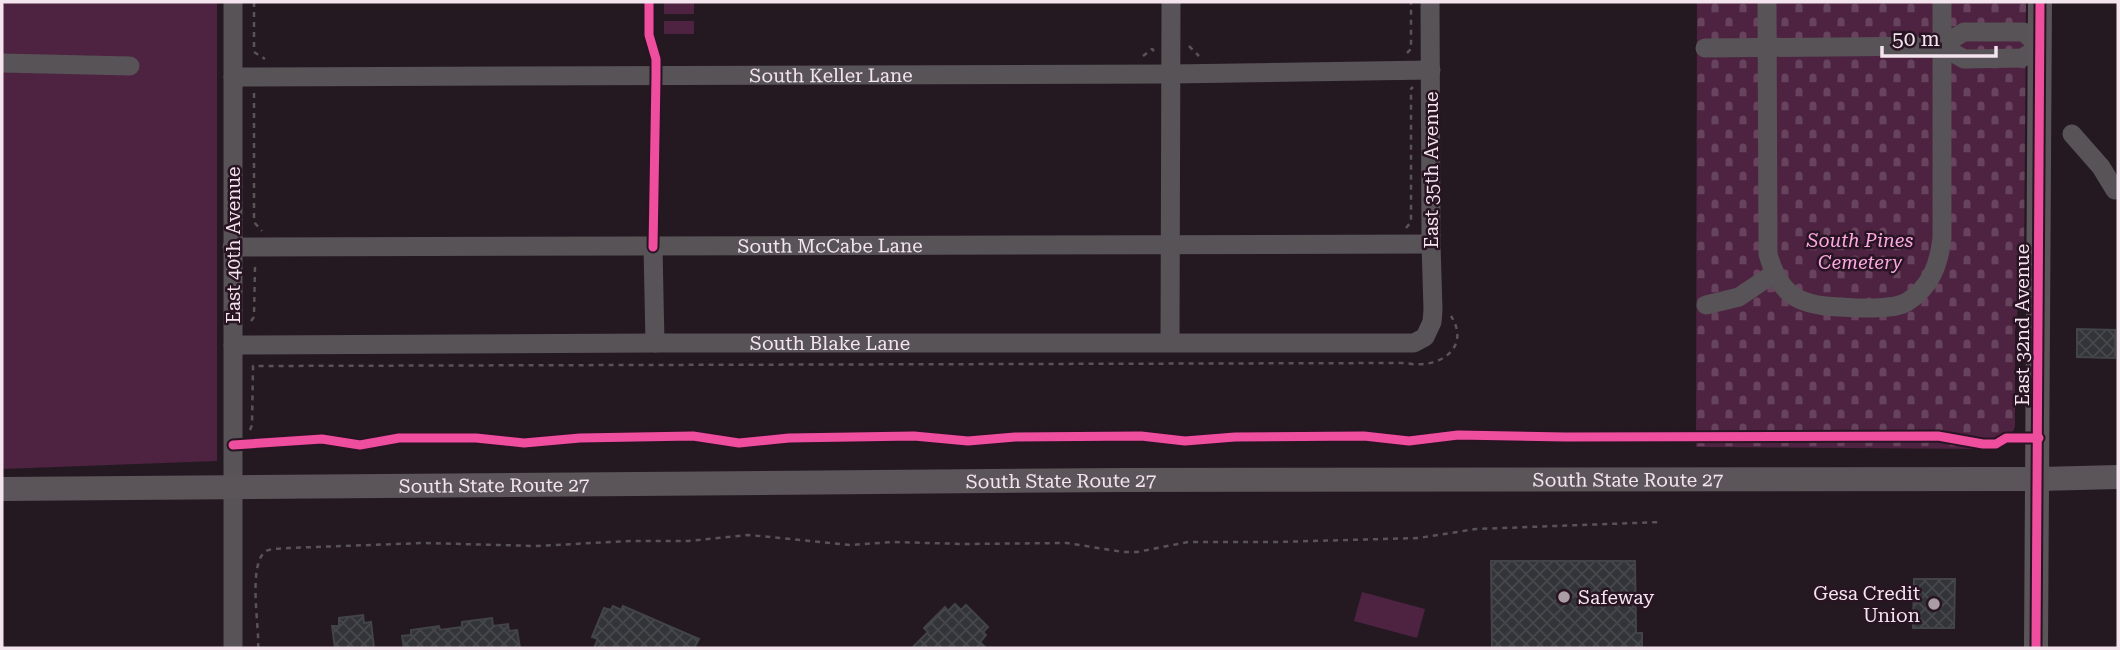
<svg xmlns="http://www.w3.org/2000/svg" width="2120" height="650" viewBox="0 0 2120 650" font-family="'Roboto Serif',serif">
  <style>
    .green { fill: #4d2341 }
    .cemetery { fill: url(#cemetery-stones) }
    .building { fill: url(#building-cross-hatch); stroke: #43444a; stroke-width: 2 }
    .lines { fill: none; stroke-linecap: round; stroke-linejoin: round }
    .path { stroke: #595357; stroke-width: 2.5; stroke-dasharray: 5 5; stroke-linecap: butt }
    .minor { stroke: #585357; stroke-width: 19 }
    .major { stroke: #5b5458; stroke-width: 24 }
    .cycleway-casing { stroke: #291423; stroke-width: 13 }
    .cycleway { stroke: #ef4d9e; stroke-width: 9 }
    .poi-dot { fill: #ab9da6; stroke: #291423; stroke-width: 2.5 }
    .labels { text-anchor: middle; stroke-width: 5; stroke-linejoin: round; paint-order: stroke }
    .street-label { font-size: 19px; fill: #f3e4ee; stroke: #291423 }
    .park-label { font-size: 19px; font-style: italic; fill: #fca9e2; stroke: #291423 }
    .poi-label { font-size: 19px; fill: #f3e4ee; stroke: #291423; text-anchor: end }
  </style>
  <defs>
    <pattern id="cemetery-stones" width="16" height="16" patternUnits="userSpaceOnUse" patternTransform="scale(1.75)"><rect width="16" height="16" fill="#4d2341"/><path d="M2 7V4a2 2 0 0 1 4 0v3zM10 15v-3a2 2 0 0 1 4 0v3z" fill="#67435d"/></pattern>
    <pattern id="building-cross-hatch" width="8" height="8" patternUnits="userSpaceOnUse" patternTransform="scale(1.75)"><rect width="8" height="8" fill="#323439"/><path d="M0 0l8 8M0 8l8-8" fill="none" stroke="#46484c"/></pattern>
  </defs>
  <rect width="100%" height="100%" fill="#241921"/>
  <!-- green -->
  <g class="green">
    <polygon points="2,2 217,2 217,461 2,469"/>
    <rect x="664" y="2" width="30" height="12"/>
    <rect x="664" y="21" width="30" height="13"/>
    <polygon points="1362,592 1425,609 1417,638 1354,621"/>
  </g>
  <!-- cemetery -->
  <path class="cemetery" d="M1697,2h329l-2,260 -9,69v95c-4,13 -10,19 -23,23l-296,-2z"/>
  <!-- building -->
  <g class="building">
    <polygon points="2077,329 2115,330 2115,358 2077,357"/>
    <polygon points="1491,561 1635,561 1636,633 1642,633 1642,648 1492,648"/>
    <polygon points="1914,579 1955,579 1954,628 1913,628"/>
    <polygon points="955,604 961,610 966,605 988,627 983,632 986,635 980,642 986,648 912,648 928,632 924,628 945,607 948,611"/>
    <polygon points="613,606 621,610 623,606 699,639 694,648 594,648 598,639 592,637 604,608 611,610"/>
    <polygon points="363,615 364,623 371,622 374,648 335,648 332,626 339,626 339,618"/>
    <polygon points="492,618 493,626 508,624 509,631 517,630 520,648 404,648 402,636 411,635 411,630 439,626 440,630 462,627 462,622"/>
  </g>
  <g class="lines">
    <!-- path -->
    <g class="path">
      <polyline points="254,2 254,52 265,59"/>
      <polyline points="1189,46 1199,56"/>
      <polyline points="1407,53 1411,49 1411,2"/>
      <polyline points="1143,56 1152,49 1154,51"/>
      <polyline points="254,93 254,222 262,231"/>
      <polyline points="1406,228 1411,222 1411,89 1413,87"/>
      <polyline points="251,321 254,317 255,265 253,263"/>
      <path d="M250,430l2,-5 1,-59 1153,-3c31,7 66,-14 45,-47"/>
      <path d="M258,648c2,-19 -11,-84 8,-97 6,-3 16,-2 22,-3l136,-5 111,3 96,-5h57l61,-6 101,10 43,-3 71,2 103,-1 56,9h14l51,-10h88l143,-4 57,-9 185,-7"/>
    </g>
    <!-- minor -->
    <g class="minor">
      <polyline points="233,2 233,648"/>
      <path d="M1767,2l1,252c14,53 44,52 91,54 14,0 36,1 48,-6 24,-15 32,-38 35,-64v-236"/>
      <polygon points="1964,32 2024,32 2040,47 2022,58 1964,59 1941,46"/>
      <polyline points="1705,48 1941,46"/>
      <polyline points="2,63 130,66"/>
      <path id="s1" d="M233,77l938,-3 260,-4"/>
      <polyline points="2072,134 2101,167 2115,190"/>
      <path id="s2" d="M232,247l1199,-3"/>
      <polyline points="653,247 655,343"/>
      <polyline points="1706,305 1739,297 1773,274"/>
      <polyline points="1170,342 1171,2"/>
      <path id="s3" d="M233,345l422,-2h759l11,-6 7,-15 1,-12 -2,-66 -1,-242"/>
    </g>
    <!-- major -->
    <g class="major">
      <path id="s4" d="M2,489l1122,-9 915,-1 79,-2"/>
      <polyline points="2036,648 2040,2"/>
    </g>
    <!-- cycleway casing -->
    <g class="cycleway-casing">
      <g id="cycleway">
        <polyline points="649,2 649,35 656,59 656,76 653,247"/>
        <polyline points="233,445 322,439 360,445 399,438 476,438 524,443 580,438 693,436 739,443 789,438 914,436 968,441 1015,437 1141,436 1185,441 1235,437 1364,436 1409,441 1458,435 1565,437 1938,436 1983,444 1996,444 2006,438 2039,438"/>
        <polyline points="2036,648 2040,2"/>
      </g>
    </g>
    <!-- cycleway -->
    <use href="#cycleway" class="cycleway"/>
  </g>
  <!-- markers -->
  <g class="poi-dot">
    <circle cx="1564" cy="597" r="7"/>
    <circle cx="1934" cy="604" r="7"/>
  </g>
  <g class="labels">
    <!-- street labels -->
    <g class="street-label">
      <text dy="7" stroke="none"><textPath href="#s1" startOffset="598">South Keller Lane</textPath></text>
      <text transform="translate(1431 170) rotate(-90)" y="7">East 35th Avenue</text>
      <text transform="translate(233 245) rotate(-90)" y="7">East 40th Avenue</text>
      <text dy="7" stroke="none"><textPath href="#s2" startOffset="598">South McCabe Lane</textPath></text>
      <text transform="translate(2022 325) rotate(-90)" y="7">East 32nd Avenue</text>
      <text dy="7" stroke="none"><textPath href="#s3" startOffset="597">South Blake Lane</textPath></text>
      <text dy="7" stroke="none"><textPath href="#s4" startOffset="1626">South State Route 27</textPath></text>
      <text dy="7" stroke="none"><textPath href="#s4" startOffset="1059">South State Route 27</textPath></text>
      <text dy="7" stroke="none"><textPath href="#s4" startOffset="492">South State Route 27</textPath></text>
    </g>
    <!-- park labels -->
    <g class="park-label">
      <text x="1860" y="247">South Pines<tspan x="1860" dy="22">Cemetery</tspan></text>
    </g>
    <!-- poi labels -->
    <g class="poi-label">
      <text x="1920" y="600">Gesa Credit<tspan x="1920" dy="22">Union</tspan></text>
      <text x="1578" y="604" text-anchor="start">Safeway</text>
    </g>
  </g>
  <!-- border -->
  <rect width="2120" height="650" fill="none" stroke="#f3e4ee" stroke-width="7"/>
  <!-- scale -->
  <path d="M1882 46v10h114v-10" fill="none" stroke="#f3e4ee" stroke-width="3.5"/>
  <text x="1892" y="46" font-size="21" fill="#f3e4ee" stroke="#291423" stroke-width="5" paint-order="stroke">50 m</text>
</svg>
